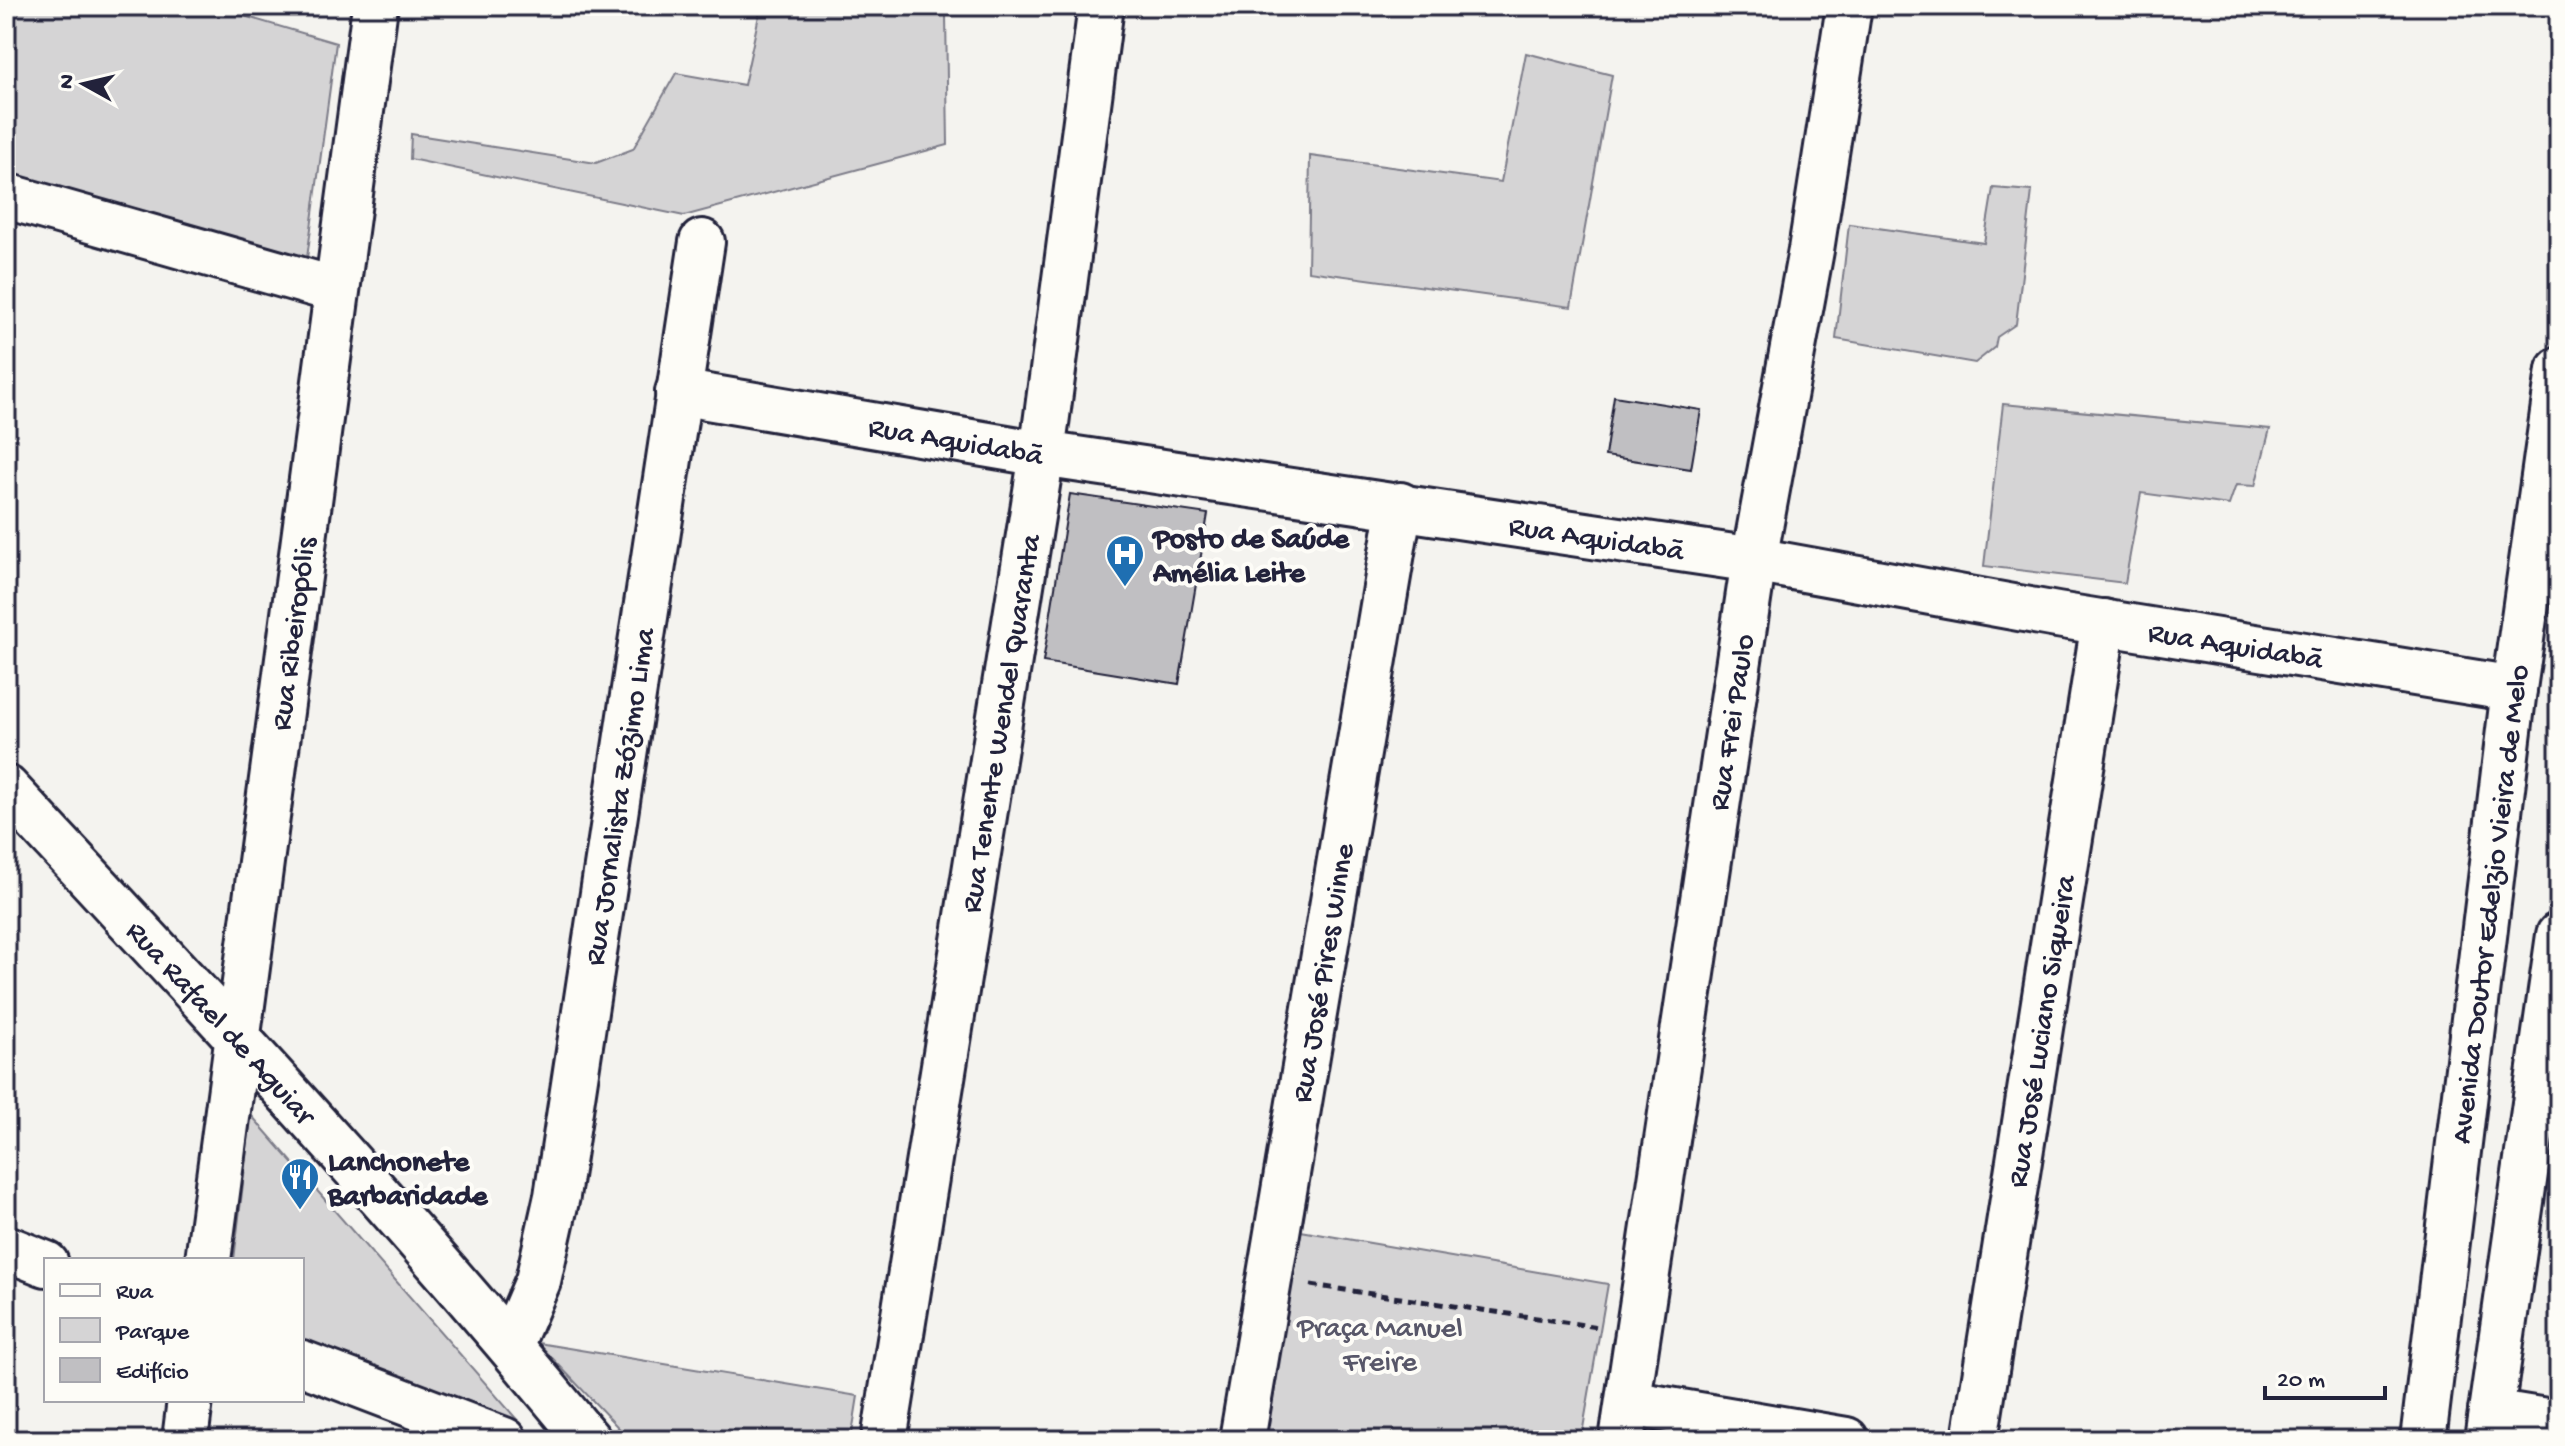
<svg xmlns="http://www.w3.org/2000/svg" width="2565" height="1446" viewBox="0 0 2565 1446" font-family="'Gochi Hand',sans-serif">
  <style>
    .green { fill: #d5d4d5; stroke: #7c7b88; stroke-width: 2 }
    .building { fill: #c0bfc2; stroke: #22223b; stroke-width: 2 }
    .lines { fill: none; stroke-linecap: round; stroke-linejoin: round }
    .minor-casing { stroke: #22223b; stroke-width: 50 }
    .tertiary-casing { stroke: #22223b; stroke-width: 50 }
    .secondary-casing { stroke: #22223b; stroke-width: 50 }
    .path { stroke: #22223b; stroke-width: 5; stroke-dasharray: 8 6; stroke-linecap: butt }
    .minor { stroke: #fdfcf7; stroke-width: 44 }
    .tertiary { stroke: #fdfcf7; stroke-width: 44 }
    .secondary { stroke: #fdfcf7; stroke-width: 44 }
    .labels { text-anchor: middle; stroke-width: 8; stroke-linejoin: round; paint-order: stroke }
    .street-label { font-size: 30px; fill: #22223b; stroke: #fdfcf7 }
    .poi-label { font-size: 30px; font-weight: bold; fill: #22223b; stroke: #fdfcf7; text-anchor: start }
    .park-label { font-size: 30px; fill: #585769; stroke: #fdfcf7 }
  </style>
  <rect width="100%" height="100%" fill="#f4f3ef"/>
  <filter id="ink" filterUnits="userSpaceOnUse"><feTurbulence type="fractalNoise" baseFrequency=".0125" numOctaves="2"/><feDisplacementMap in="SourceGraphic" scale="16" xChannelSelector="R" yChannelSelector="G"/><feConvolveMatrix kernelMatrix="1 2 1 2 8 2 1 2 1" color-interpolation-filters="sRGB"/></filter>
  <g filter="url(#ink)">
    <!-- green -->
    <g class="green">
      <polygon points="6,6 210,6 336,43 307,258 6,175"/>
      <polygon points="761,6 1065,6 1064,10 946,15 948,145 684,216 410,159 411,134 596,163 633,149 676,73 744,85"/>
      <polygon points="1526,53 1612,75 1571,307 1308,271 1310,156 1501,182"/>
      <polygon points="1993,188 2032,191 2016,324 1997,337 1995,347 1975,363 1836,339 1849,224 1984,243"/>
      <polygon points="2003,404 2270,429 2255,486 2236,485 2229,505 2141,493 2125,583 1984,566"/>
      <polygon points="251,1115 534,1439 302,1351 302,1260 234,1260"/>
      <polygon points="1301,1231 1608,1284 1581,1440 1265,1440"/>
      <polygon points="538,1343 858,1396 851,1440 630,1440"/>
    </g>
    <!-- building -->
    <g class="building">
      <polygon points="1614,396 1701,410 1691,469 1605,456"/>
      <polygon points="1070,494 1208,514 1179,684 1043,662"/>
    </g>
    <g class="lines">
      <!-- minor casing -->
      <g class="minor-casing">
        <g id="minor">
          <polyline points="6,196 336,290"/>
          <path id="s1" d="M678,392l364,62 712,106 303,55 457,74"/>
          <polyline points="6,1248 46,1264"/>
          <path id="s2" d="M208,1260l167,-1254"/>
          <path id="s3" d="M510,1346l28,-65 19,-85 145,-954"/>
          <polyline points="302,1363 504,1440"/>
          <polyline points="1628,1403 1846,1440"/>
          <polyline points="2491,1412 2559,1423"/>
          <polyline points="185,1440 190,1400"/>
          <path id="s4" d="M884,1440l158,-986 59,-448"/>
          <path id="s5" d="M1242,1440l158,-935"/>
          <path id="s6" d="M1622,1440l132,-880 57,-310 38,-244"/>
          <path id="s7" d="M1975,1440l129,-818"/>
        </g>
      </g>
      <!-- tertiary casing -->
      <g class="tertiary-casing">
        <g id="tertiary">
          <path id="s8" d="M6,788c199,213 397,427 582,652"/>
        </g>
      </g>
      <!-- secondary casing -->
      <g class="secondary-casing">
        <g id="secondary">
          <path id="s9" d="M2423,1440l91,-751 45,-319"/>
          <polyline points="2487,1440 2559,935"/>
        </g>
      </g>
      <!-- path -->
      <polyline class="path" points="1311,1285 1598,1327"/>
      <!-- minor -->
      <use href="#minor" class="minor"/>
      <!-- tertiary -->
      <use href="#tertiary" class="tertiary"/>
      <!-- secondary -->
      <use href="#secondary" class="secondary"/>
    </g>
  </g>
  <!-- icons -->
  <defs>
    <g id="hospital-pin" transform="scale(2)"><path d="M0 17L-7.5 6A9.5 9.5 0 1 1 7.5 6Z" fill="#1f6fb2" stroke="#fdfcf7"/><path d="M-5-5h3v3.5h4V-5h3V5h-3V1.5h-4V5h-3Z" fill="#fff"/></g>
    <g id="restaurant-pin" transform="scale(2)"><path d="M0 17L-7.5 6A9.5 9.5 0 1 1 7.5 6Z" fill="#1f6fb2" stroke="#fdfcf7"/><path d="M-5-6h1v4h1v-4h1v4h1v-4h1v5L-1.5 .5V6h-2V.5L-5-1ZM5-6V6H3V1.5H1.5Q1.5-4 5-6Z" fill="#fff"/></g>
  </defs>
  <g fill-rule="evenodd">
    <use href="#hospital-pin" x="1125" y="554"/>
    <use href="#restaurant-pin" x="300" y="1177"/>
  </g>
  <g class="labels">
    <!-- street labels -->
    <g class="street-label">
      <text dy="10" stroke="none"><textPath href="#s1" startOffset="282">Rua Aquidabã</textPath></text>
      <text dy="10" stroke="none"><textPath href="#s1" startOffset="930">Rua Aquidabã</textPath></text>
      <text dy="10" stroke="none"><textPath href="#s2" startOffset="632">Rua Ribeiropólis</textPath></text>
      <text dy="10" stroke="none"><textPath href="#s1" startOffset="1578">Rua Aquidabã</textPath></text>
      <text dy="10" stroke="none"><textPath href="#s6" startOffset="726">Rua Frei Paulo</textPath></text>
      <text dy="10" stroke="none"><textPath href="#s4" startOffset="726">Rua Tenente Wendel Quaranta</textPath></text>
      <text dy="10" stroke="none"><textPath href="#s3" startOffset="562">Rua Jornalista Zózimo Lima</textPath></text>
      <text dy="10" stroke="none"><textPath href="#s9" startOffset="540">Avenida Doutor Edelzio Vieira de Melo</textPath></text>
      <text dy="10" stroke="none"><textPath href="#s5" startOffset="474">Rua José Pires Winne</textPath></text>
      <text dy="10" stroke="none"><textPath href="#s8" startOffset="318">Rua Rafael de Aguiar</textPath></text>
      <text dy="10" stroke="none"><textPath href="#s7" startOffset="414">Rua José Luciano Siqueira</textPath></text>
    </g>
    <!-- poi labels -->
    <g class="poi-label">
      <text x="1153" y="547">Posto de Saúde<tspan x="1153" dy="34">Amélia Leite</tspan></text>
      <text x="328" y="1170">Lanchonete<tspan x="328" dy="34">Barbaridade</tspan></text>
    </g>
    <!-- park labels -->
    <g class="park-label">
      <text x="1380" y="1336">Praça Manuel<tspan x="1380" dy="34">Freire</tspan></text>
    </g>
  </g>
  <!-- margin -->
  <rect width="2565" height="1446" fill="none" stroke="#fdfcf7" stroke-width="32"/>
  <rect x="16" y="16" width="2533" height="1414" fill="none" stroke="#22223b" stroke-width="3" filter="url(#ink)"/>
  <!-- legend -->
  <rect x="44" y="1258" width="260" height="144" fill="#fdfcf7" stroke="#a5a5ac" stroke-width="2"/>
  <rect x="60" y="1284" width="40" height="12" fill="#fdfcf7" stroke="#a5a5ac" stroke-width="2"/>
  <text x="116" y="1298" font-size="24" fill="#22223b">Rua</text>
  <rect x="60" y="1318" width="40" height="24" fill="#d5d4d5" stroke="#a5a5ac" stroke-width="2"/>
  <text x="116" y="1338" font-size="24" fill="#22223b">Parque</text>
  <rect x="60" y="1358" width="40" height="24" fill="#c0bfc2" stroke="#a5a5ac" stroke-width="2"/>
  <text x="116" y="1378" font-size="24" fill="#22223b">Edifício</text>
  <!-- north arrow -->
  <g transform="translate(84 84) rotate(278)" stroke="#fdfcf7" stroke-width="6" paint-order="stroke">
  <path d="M0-6L14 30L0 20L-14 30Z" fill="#22223b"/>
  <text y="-12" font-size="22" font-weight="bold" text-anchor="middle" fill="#22223b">N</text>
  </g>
  <!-- scale -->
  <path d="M2265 1386v12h120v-12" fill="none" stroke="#22223b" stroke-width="4"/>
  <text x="2277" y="1386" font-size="24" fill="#22223b" stroke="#fdfcf7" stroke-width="6" paint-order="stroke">20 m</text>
</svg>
